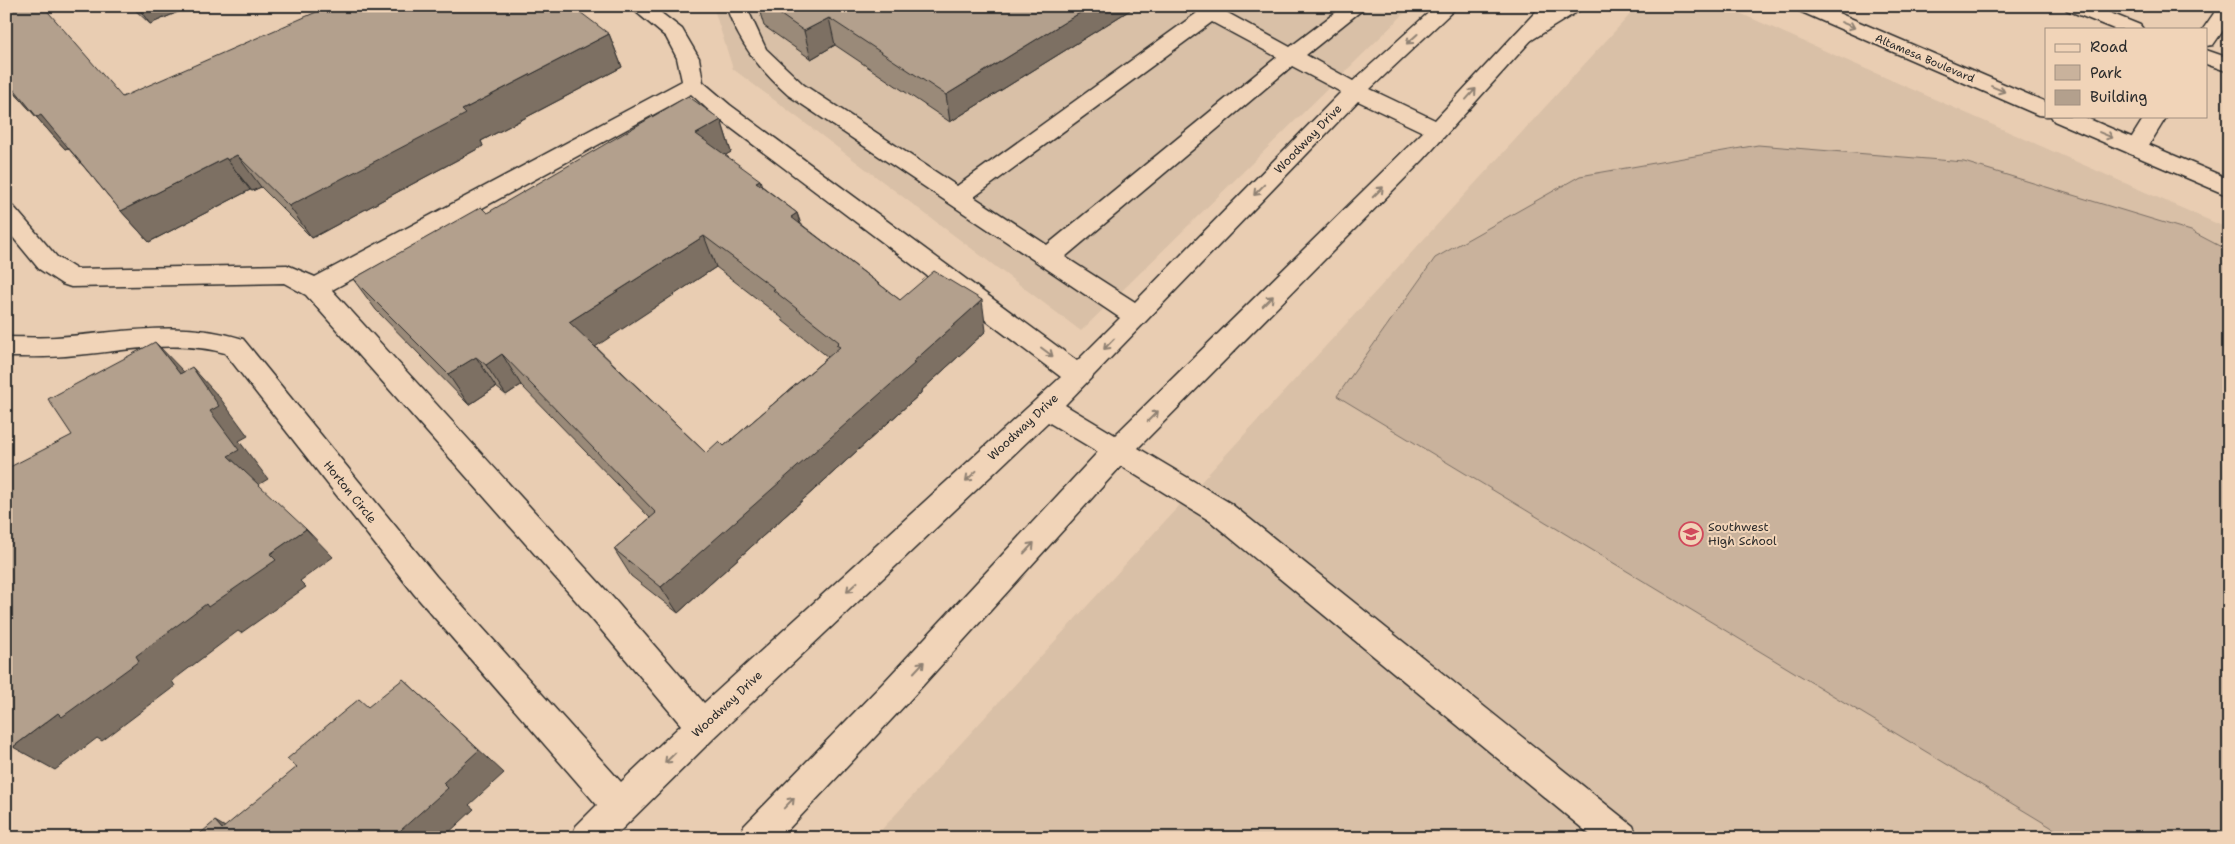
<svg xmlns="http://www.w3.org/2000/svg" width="2235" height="844" viewBox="0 0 2235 844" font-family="'Shantell Sans',sans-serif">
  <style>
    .built { fill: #d9c0a7 }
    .green { fill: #c9b29c; stroke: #7a6e64 }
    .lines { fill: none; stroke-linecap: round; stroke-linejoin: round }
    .minor-casing { stroke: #2b2b2b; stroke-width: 3 }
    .major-casing { stroke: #2b2b2b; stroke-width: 3 }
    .minor { fill: #f1d4b8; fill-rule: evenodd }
    .major { fill: #f1d4b8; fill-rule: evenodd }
    .wall { fill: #9a8a79; stroke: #2b2b2b; fill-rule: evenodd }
    .shaded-wall { fill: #7d7063; stroke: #2b2b2b }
    .building { fill: #b3a08d; stroke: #2b2b2b; fill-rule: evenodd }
    .oneway { stroke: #8e8072 }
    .labels { text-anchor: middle; stroke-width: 4; stroke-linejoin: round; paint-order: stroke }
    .far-street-label { font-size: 11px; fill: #2b2b2b; stroke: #f1d4b8 }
    .street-label { font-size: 12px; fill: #2b2b2b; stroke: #f1d4b8 }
    .poi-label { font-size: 12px; fill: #2b2b2b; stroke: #f1d4b8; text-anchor: start }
  </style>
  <rect width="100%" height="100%" fill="#e9cdb2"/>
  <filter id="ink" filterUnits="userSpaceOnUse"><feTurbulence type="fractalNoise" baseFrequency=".02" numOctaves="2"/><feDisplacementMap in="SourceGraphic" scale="10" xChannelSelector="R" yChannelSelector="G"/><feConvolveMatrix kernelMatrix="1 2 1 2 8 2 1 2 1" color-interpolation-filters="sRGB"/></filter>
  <g filter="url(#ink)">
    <!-- built -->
    <g class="built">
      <polygon points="713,6 1412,6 1081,331 733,69"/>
      <polygon points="1637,7 1728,8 2229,229 2229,838 874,838"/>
    </g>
    <!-- green -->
    <polygon class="green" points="1758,145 1964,162 2191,231 2229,251 2229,838 2069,838 1337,396 1435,258 1580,176"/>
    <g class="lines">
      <!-- minor casing -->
      <g class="minor-casing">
        <g id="minor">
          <path d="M629,6h23l30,23 17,29 4,24 27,23 347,256 43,-43 -332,-223c-29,-26 -49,-52 -62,-89h20l20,43 38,36 153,101 240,-173 -8,-7h26l75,41 54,-41h23l-61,49 47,26 83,-75h22l-88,83 65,31 106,-114h21l-138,153 -286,289 92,55 403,323 5,12h-44l-384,-317 -89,-55 -214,237 -127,135h-41l5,-12 141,-145 213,-229 -50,-30 -333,315 -102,101h-42l5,-12 21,-21 -183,-211 -189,-241c-48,-14 -101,-2 -149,2 -24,3 -47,2 -70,2v-20c17,0 34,1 50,0 65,-4 123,-18 187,2l193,237 185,206 60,-57 -89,-106 -286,-324 -22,-12 -213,4 -9,-3 -23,-15 -33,-40v-24l8,2 43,50 19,12 211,-4 28,12 367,-196 -5,-23 -11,-21zM1212,22l65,35 -230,188 -73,-48zM1292,66l49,26 -206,210 -70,-45zM691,94l23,21 347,262 -357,326 -90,-104 -282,-309zM1358,101l65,31 -308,303 -50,-30z"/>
          <polygon points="2219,6 2229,6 2229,22 2213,45 2206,46 2206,29 2203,29"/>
          <polygon points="2145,116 2167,116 2144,153 2136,156 2128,153 2125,148"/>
        </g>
      </g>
      <!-- major casing -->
      <g class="major-casing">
        <g id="major">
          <polygon points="1558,6 1583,6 1580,10 1530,41 1523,43 1516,41 1513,37 1516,33"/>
          <polygon points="1794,6 1822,6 2046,102 2046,116 2049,116 2038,115 1797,10"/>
          <polygon points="2064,6 2093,6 2140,25 2143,29 2114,29 2067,10"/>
          <polygon points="2206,50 2229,58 2229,72 2206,64"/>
          <polygon points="2051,116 2082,116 2229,179 2229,196 2054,121"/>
        </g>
      </g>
      <!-- minor -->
      <use href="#minor" class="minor"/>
      <!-- major -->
      <use href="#major" class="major"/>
    </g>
    <!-- wall -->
    <g class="wall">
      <polygon points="131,6 192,6 150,24"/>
      <polygon points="758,6 1130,6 1130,10 950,122 835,45 811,59 764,26"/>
      <polygon points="609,34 622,67 481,141 483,146 312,238 261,187 252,191 250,190 149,242 121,211 68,148 65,149 13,91 122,97"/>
      <path d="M721,120l10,32 -6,3 37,31 35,27 4,11 99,76 86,31 -65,60v2l-243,220 -47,-37 -17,-27 36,-31 -129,-133 -15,10 -10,-8 -27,18 -93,-95 -23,-31 134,-66zM716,267l66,51 1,3 45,36 -104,89 -18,7 -111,-107z"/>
    </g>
    <!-- shaded-wall -->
    <g class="shaded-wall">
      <polygon points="137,6 192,6 150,24"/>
      <polygon points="1091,6 1130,6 1130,10 950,122 946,95"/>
      <polygon points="829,18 835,45 811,59 804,31"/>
      <polygon points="609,34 622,67 481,141 483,146 312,238 289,206 462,110"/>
      <polygon points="15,90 41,115 70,147 65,149 13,91"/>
      <polygon points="721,120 731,152 707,166 696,134"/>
      <polygon points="237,155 261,187 252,191 227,160"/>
      <polygon points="226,158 250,190 149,242 121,211"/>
      <polygon points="760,180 770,212 756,182"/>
      <polygon points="797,213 806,244 791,217"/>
      <polygon points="704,236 716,267 586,353 569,322"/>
      <polygon points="982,300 986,331 921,391 921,393 678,613 661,587"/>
      <polygon points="155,342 184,372 180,374"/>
      <polygon points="502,354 521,385 506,395 486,365"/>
      <polygon points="476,357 496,387 469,405 448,374"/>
      <polygon points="192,367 220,398 248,436 239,441 268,479 258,485 228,456 210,411"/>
      <polygon points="306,529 333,557 300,581 306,587 241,633 238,631 172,681 175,686 102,741 97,738 55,770 13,747 270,554"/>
      <polygon points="403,679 504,773 469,805 474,809 443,838 392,838 443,783"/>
      <polygon points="215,821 244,838 222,829"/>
    </g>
    <!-- building -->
    <g class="building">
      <polygon points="6,6 43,6 122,97 330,6 572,6 609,34 462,110 466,114 289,206 237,155 227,160 226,158 121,211 41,115 37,117 15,90 13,91 6,83"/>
      <polygon points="768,6 1091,6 946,95 829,18 804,31"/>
      <path d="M688,96l33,24 -25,14 64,46 -4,2 41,31 -6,4 109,83 34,-29 48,29 -69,62 2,1 -254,224 -47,-38 42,-36 -154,-159 -16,11 -10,-8 -28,17 -95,-95 128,-72 6,6zM704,236l71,53 -2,1 66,52 -3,3 4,2 -116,99 -5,-5 -13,12 -137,-131z"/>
      <polygon points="155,342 180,374 192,367 219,406 210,411 239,450 228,456 306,529 270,554 276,560 208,607 206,604 136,656 139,661 62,717 58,713 13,747 6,739 6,469 72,435 48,399"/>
      <polygon points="403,679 479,750 443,783 448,788 392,838 195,838 215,821 222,829 297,767 287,759 359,699 368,707"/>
    </g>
    <!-- one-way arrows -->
    <defs><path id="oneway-shaft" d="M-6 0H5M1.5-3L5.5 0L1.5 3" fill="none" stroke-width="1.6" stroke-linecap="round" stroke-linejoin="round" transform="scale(1.25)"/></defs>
    <g class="oneway">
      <use href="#oneway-shaft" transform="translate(1848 25) rotate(23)"/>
      <use href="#oneway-shaft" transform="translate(1412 39) rotate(138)"/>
      <use href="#oneway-shaft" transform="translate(1998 89) rotate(23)"/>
      <use href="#oneway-shaft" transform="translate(1471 94) rotate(-48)"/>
      <use href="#oneway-shaft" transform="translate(2106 135) rotate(23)"/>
      <use href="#oneway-shaft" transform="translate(1259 190) rotate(134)"/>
      <use href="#oneway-shaft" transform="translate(1378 192) rotate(-45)"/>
      <use href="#oneway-shaft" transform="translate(1268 301) rotate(-45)"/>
      <use href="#oneway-shaft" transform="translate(1109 344) rotate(134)"/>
      <use href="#oneway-shaft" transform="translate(1047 352) rotate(37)"/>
      <use href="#oneway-shaft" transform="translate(1153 416) rotate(-45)"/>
      <use href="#oneway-shaft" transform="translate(971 476) rotate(137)"/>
      <use href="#oneway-shaft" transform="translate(1029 548) rotate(-47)"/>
      <use href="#oneway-shaft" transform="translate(852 587) rotate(137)"/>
      <use href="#oneway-shaft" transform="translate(919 667) rotate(-47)"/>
      <use href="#oneway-shaft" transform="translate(670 758) rotate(135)"/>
      <use href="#oneway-shaft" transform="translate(789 803) rotate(-46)"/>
    </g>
  </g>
  <!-- icons -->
  <defs>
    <g id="school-ring" transform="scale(1.25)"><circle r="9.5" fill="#f1d4b8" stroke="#d1495b" stroke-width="1.5"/><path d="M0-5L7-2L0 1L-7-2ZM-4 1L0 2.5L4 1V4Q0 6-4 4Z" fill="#d1495b"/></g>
  </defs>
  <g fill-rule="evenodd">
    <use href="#school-ring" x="1691" y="534"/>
  </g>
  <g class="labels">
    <!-- far-street labels -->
    <g class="far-street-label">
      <text transform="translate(1925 58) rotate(23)" y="4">Altamesa Boulevard</text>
    </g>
    <!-- street labels -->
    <g class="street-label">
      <text transform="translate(1308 139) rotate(-46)" y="4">Woodway Drive</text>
      <text transform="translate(1023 427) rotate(-43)" y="4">Woodway Drive</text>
      <text transform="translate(350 492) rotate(51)" y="4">Horton Circle</text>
      <text transform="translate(727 704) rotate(-43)" y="4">Woodway Drive</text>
    </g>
    <!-- poi labels -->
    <g class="poi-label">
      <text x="1708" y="531">Southwest<tspan x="1708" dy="14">High School</tspan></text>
    </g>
  </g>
  <!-- margin -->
  <rect width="2235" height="844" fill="none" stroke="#f1d4b8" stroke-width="25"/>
  <rect x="12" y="12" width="2210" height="819" fill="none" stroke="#2b2b2b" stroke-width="2" filter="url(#ink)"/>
  <!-- legend -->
  <rect x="2045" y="28" width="162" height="90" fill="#f1d4b8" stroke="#a29080"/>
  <rect x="2055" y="44" width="25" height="8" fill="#f1d4b8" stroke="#a29080"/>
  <text x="2090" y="52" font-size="15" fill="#2b2b2b">Road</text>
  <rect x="2055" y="65" width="25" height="15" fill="#c9b29c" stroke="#a29080"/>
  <text x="2090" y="78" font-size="15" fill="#2b2b2b">Park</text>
  <rect x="2055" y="90" width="25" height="15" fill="#b3a08d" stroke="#a29080"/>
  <text x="2090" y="102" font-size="15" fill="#2b2b2b">Building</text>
</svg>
